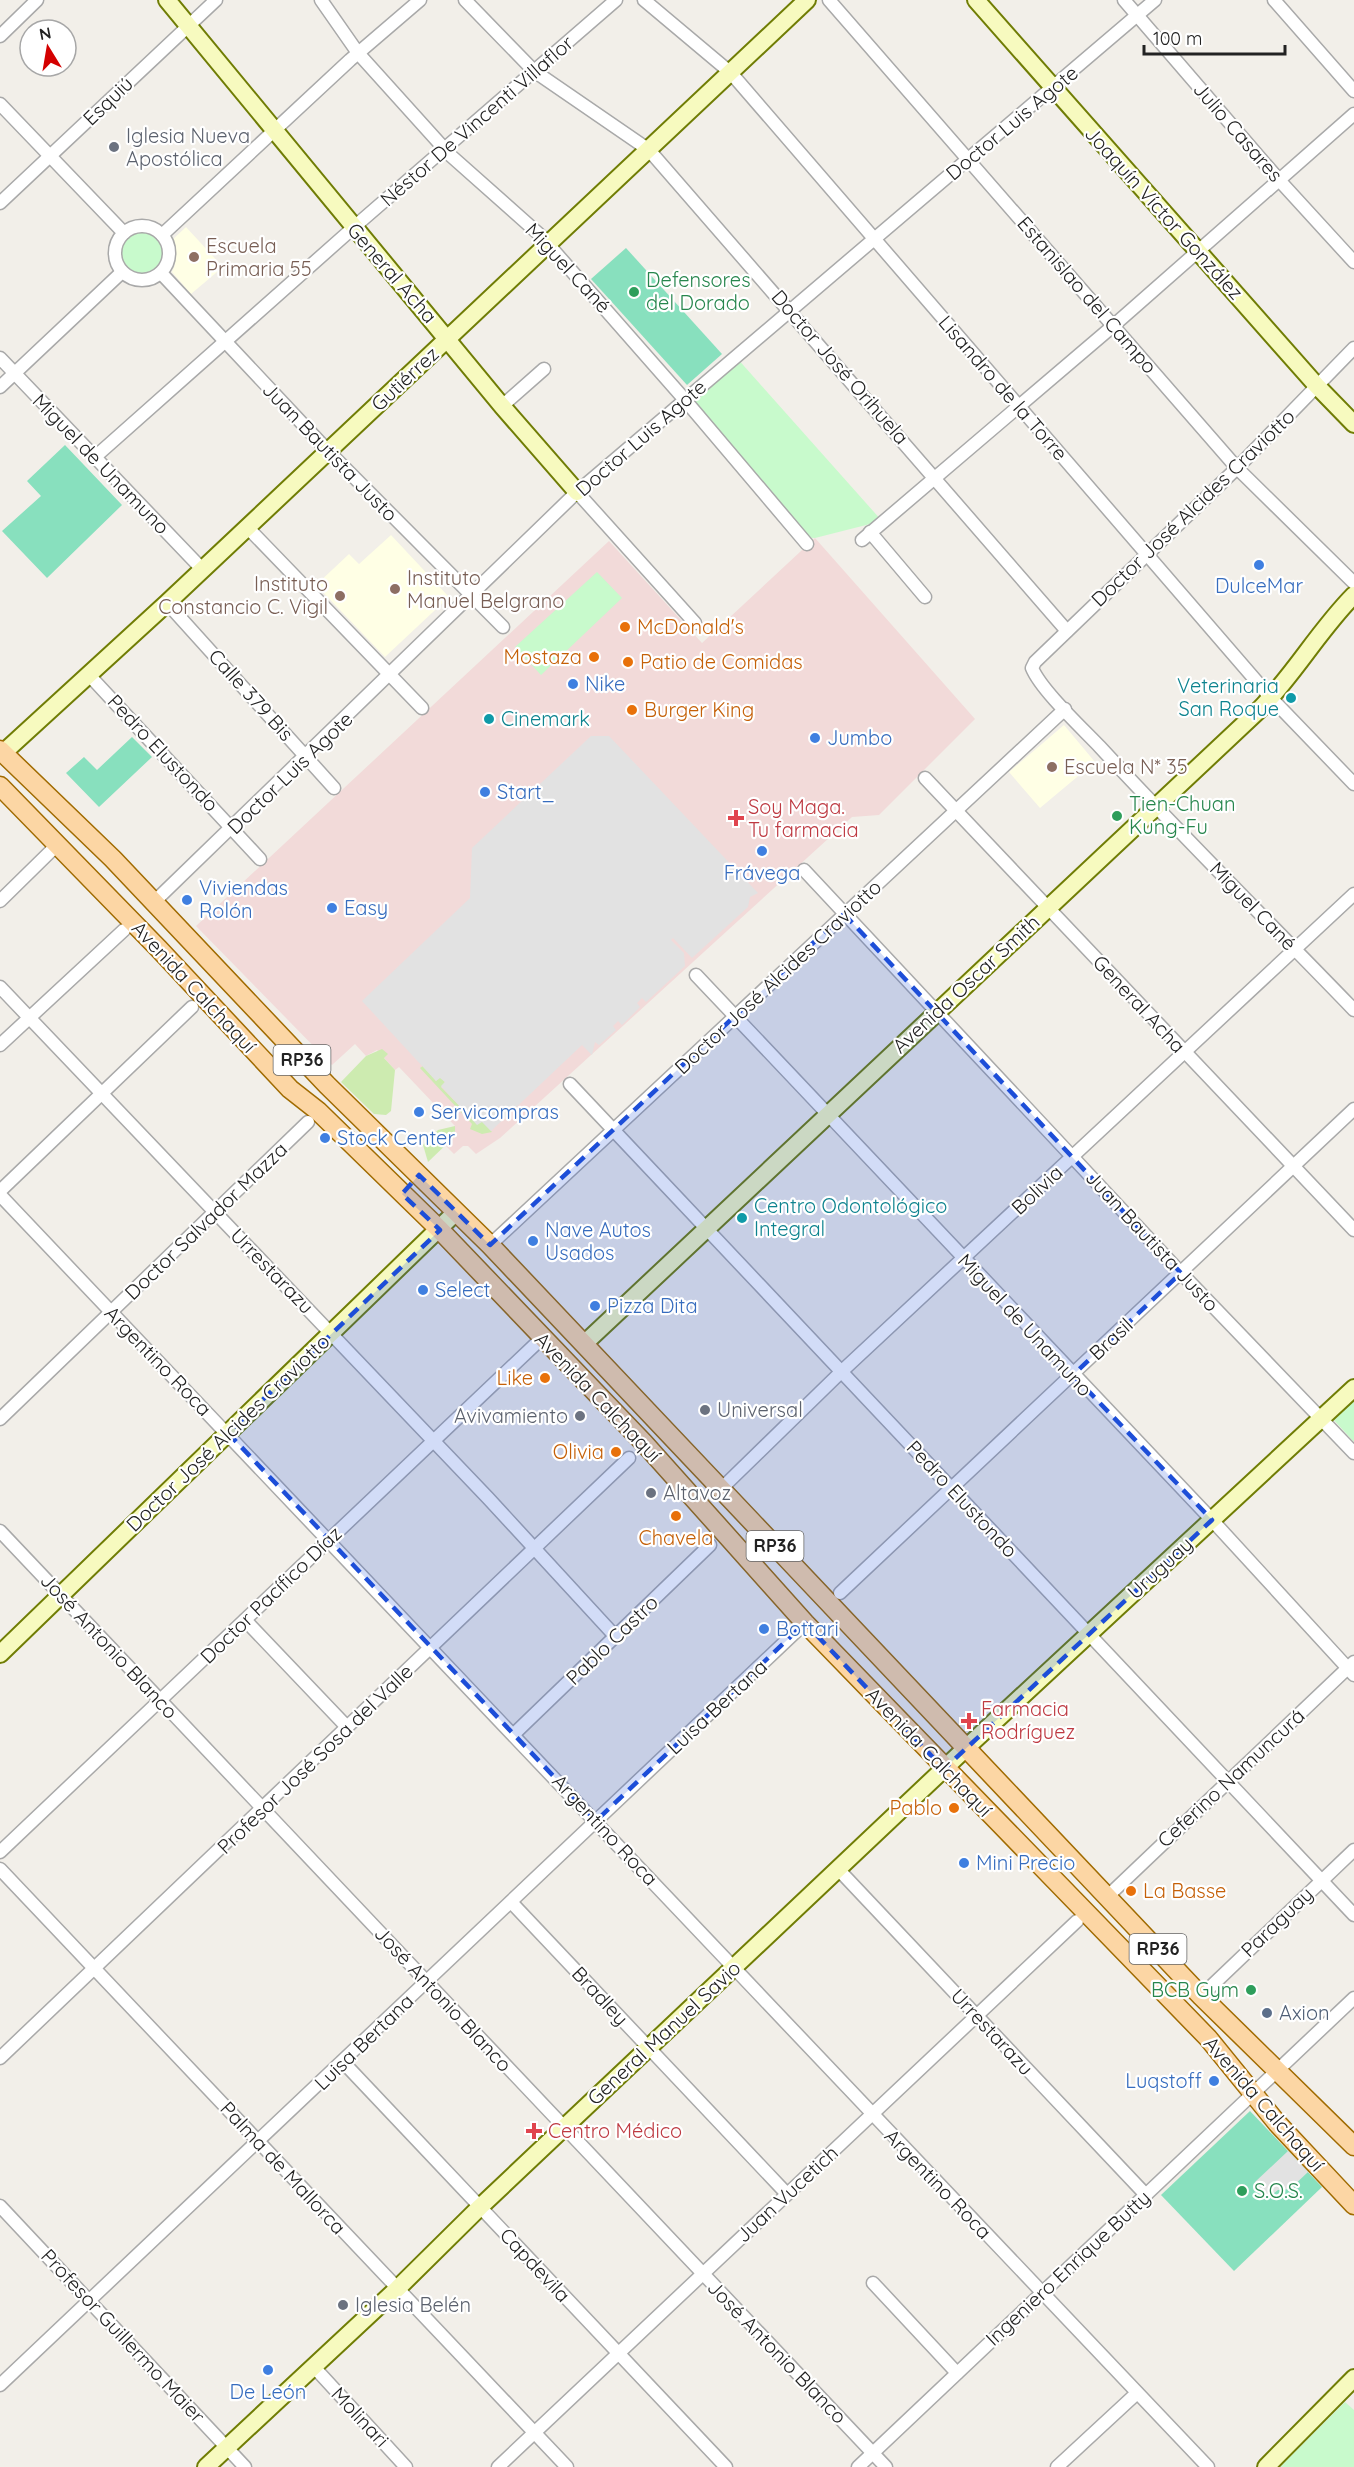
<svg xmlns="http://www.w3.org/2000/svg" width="1354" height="2467" viewBox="0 0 1354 2467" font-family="Quicksand,sans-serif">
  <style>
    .commercial { fill: #f2dad9 }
    .education { fill: #ffffe5 }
    .grass { fill: #cdebb0 }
    .park { fill: #c8facc }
    .pitch { fill: #88e0be }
    .parking { fill: #e2e2e2 }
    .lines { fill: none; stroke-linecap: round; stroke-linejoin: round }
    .street-casing { stroke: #a9a9a9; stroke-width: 15 }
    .secondary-casing { stroke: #707d05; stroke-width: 20 }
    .primary-casing { stroke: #a06b00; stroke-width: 21 }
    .street { stroke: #fff; stroke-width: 12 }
    .secondary { stroke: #f7fabf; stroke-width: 16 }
    .primary { stroke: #fcd6a4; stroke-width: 18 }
    .marked { fill: #1d4ed8; fill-opacity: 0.2; stroke: #1d4ed8; stroke-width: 4.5; stroke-dasharray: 12 8; stroke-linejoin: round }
    .worship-dot { fill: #6b7280; stroke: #fff; stroke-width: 2 }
    .education-dot { fill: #8d6e63; stroke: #fff; stroke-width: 2 }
    .leisure-dot { fill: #2e9e5b; stroke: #fff; stroke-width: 2 }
    .shop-dot { fill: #3f7fe0; stroke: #fff; stroke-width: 2 }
    .food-dot { fill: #e8710a; stroke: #fff; stroke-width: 2 }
    .culture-dot { fill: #0f9aa8; stroke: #fff; stroke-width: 2 }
    .health-dot { fill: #e0444e; stroke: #fff; stroke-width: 2 }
    .service-dot { fill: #5c6f8a; stroke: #fff; stroke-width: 2 }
    .labels { text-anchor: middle; stroke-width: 4.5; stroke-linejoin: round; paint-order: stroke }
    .shield { fill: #fff; stroke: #646464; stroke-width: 1.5 }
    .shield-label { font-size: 18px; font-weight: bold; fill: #222 }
    .street-label { font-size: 20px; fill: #222; stroke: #fff }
    .worship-label { font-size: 20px; fill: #5b616d; stroke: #fff; text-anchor: start }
    .education-label { font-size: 20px; fill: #785e54; stroke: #fff; text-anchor: start }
    .leisure-label { font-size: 20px; fill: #27864d; stroke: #fff; text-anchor: start }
    .shop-label { font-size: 20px; fill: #366cbe; stroke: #fff; text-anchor: start }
    .food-label { font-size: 20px; fill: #c56008; stroke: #fff; text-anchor: start }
    .culture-label { font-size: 20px; fill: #0d838f; stroke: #fff; text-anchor: start }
    .health-label { font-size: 20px; fill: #be3a42; stroke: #fff; text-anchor: start }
    .service-label { font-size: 20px; fill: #4e5e75; stroke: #fff; text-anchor: start }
  </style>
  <rect width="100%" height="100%" fill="#f2efe9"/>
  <!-- commercial -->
  <polygon class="commercial" points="815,538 975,719 879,815 852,817 500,1138 476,1154 468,1146 463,1146 454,1154 445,1145 455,1136 455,1126 399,1067 395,1070 377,1050 366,1056 355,1044 332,1065 196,926 609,541 702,643"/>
  <!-- education -->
  <g class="education">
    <polygon points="186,227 223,267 191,294 172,272 175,265 172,240"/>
    <polygon points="391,535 449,597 385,657 316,585 349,554 359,564"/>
    <polygon points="1064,725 1095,762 1040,808 1009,772"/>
  </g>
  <!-- grass -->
  <g class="grass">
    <polygon points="382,1049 388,1054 384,1058 395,1070 391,1111 386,1115 374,1114 341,1082 366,1056"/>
    <polygon points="423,1066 436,1081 440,1077 445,1082 441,1087 477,1124 482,1121 492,1132 482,1134 470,1129 472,1124 420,1068"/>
    <polygon points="455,1126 455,1136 428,1162 423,1145 438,1130"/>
  </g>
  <!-- park -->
  <g class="park">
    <circle cx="143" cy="253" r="23"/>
    <polygon points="736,357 882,521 815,538 801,537 685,400"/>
    <polygon points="597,572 622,598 541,675 515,647"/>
    <polygon points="1354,1397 1354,1442 1332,1418"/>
    <polygon points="1345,2402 1354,2410 1354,2467 1280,2467"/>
  </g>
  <!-- pitch -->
  <g class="pitch">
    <polygon points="626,248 722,354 687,385 591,279"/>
    <polygon points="65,445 122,505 47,578 2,531 41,496 27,481"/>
    <polygon points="132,737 152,757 99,807 66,773 84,757 97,770"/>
    <polygon points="1250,2111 1322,2187 1234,2271 1161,2195"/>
  </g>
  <!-- parking -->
  <g class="parking">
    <polygon points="591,736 609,736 758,893 750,897 748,907 692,958 673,938 671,940 684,953 685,966 646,1002 642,998 637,1003 640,1007 622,1025 618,1021 613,1026 616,1030 599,1045 595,1042 592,1055 582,1045 491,1131 482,1122 477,1125 441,1086 445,1082 440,1078 436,1081 362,1001 470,898 472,848"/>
    <polygon points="1288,2151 1308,2172 1290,2189 1278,2190 1269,2197 1255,2182"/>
  </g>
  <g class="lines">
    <!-- street casing -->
    <g class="street-casing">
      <g id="street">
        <polyline points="321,0 358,53 450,155 540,235 685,400 807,544"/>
        <polyline points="465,0 534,71 649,150 1067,631"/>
        <polyline points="644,0 731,73 1271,698 1354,784"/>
        <polyline points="829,0 1237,468 1354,583"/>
        <polyline points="1124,0 1279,180 1354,262"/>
        <polyline points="1274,0 1354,91"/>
        <polyline points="0,36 37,0"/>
        <polyline points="0,104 124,233"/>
        <polyline points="0,203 216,0"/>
        <circle cx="142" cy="253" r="27"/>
        <polyline points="162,235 350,60 420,0"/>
        <polyline points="161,273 328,451 503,627"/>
        <path d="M1354,348l-117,120 -202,194 -3,6c9,22 50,60 68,79 83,90 169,175 254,263"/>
        <polyline points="0,358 202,569"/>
        <polyline points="0,387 122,272"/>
        <polyline points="502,406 544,369"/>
        <polyline points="95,457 353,228 616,0"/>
        <polyline points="577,492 695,623"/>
        <polyline points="247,527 422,708"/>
        <polyline points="870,532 925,597"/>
        <polyline points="862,540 1113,326 1354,114"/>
        <polyline points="167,603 334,788"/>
        <polyline points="89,675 260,859"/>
        <polyline points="925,778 1354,1230"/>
        <polyline points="804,870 1181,1273 1354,1453"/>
        <polyline points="0,901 56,846"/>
        <polyline points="153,903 577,492 1155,0"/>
        <polyline points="696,975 1212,1520 1354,1675"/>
        <polyline points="0,987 488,1498 615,1636"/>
        <polyline points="0,1045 124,930"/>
        <polyline points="570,1084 1354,1915"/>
        <polyline points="0,1191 192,1007"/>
        <polyline points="0,1195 1208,2467"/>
        <polyline points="490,1245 1065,709"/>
        <polyline points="0,1419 308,1122"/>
        <polyline points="721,1489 841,1372 1354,894"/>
        <polyline points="0,1531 886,2467"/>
        <polyline points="840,1593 1354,1109"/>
        <polyline points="245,1620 347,1727"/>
        <polyline points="514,1734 710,1545"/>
        <polyline points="0,1852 542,1338"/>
        <polyline points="0,1869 567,2467"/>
        <polyline points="838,1869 1146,2195"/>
        <polyline points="1108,1896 1354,1662"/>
        <polyline points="511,1902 787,2194"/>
        <polyline points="1201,1996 1354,1850"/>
        <polyline points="0,2058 629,1458"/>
        <polyline points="344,2063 726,2467"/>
        <polyline points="0,2206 245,2467"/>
        <polyline points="873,2283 957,2373"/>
        <polyline points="314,2367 406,2467"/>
        <polyline points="0,2385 805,1623"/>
        <polyline points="498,2467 1077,1921"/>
        <polyline points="858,2467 1354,1998"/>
        <polyline points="1057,2467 1137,2393"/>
      </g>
    </g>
    <!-- secondary casing -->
    <g class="secondary-casing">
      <g id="secondary">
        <polyline points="167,0 502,406 577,492"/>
        <polyline points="976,0 1317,386 1354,424"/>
        <polyline points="3,753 167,603 807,0"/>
        <path d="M585,1343l674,-633c35,-35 60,-80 95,-115"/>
        <polyline points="0,1654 456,1212"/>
        <polyline points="206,2467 397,2289 480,2207 966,1748 1354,1388"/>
        <polyline points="1266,2467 1354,2378"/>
      </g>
    </g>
    <!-- primary casing -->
    <g class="primary-casing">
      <g id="primary">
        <polyline points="0,750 113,859 327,1085 490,1245 1201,1996 1354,2146"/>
        <polyline points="0,786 159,949 290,1089 318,1111 440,1230 644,1443 805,1623 1208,2038 1277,2123 1354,2205"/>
      </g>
    </g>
    <!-- street -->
    <use href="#street" class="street"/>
    <!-- secondary -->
    <use href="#secondary" class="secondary"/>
    <!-- primary -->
    <use href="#primary" class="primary"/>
  </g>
  <!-- marked area -->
  <path class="marked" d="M844,914l337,359 -108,102 139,145 -268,249 -139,-146 -209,198 -368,-388 212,-203 -38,-36 17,-19 71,70z"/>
  <!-- markers -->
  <g class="worship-dot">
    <circle cx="114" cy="147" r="6"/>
    <circle cx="705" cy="1410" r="6"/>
    <circle cx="580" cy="1416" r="6"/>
    <circle cx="651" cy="1493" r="6"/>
    <circle cx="343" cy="2305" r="6"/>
  </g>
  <g class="education-dot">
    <circle cx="194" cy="257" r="6"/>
    <circle cx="395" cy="589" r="6"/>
    <circle cx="340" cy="596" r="6"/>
    <circle cx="1052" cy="767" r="6"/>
  </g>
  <g class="leisure-dot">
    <circle cx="634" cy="292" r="6"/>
    <circle cx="1117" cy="816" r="6"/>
    <circle cx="1251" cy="1990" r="6"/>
    <circle cx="1242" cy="2191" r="6"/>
  </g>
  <g class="shop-dot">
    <circle cx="1259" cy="565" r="6"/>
    <circle cx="573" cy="684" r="6"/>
    <circle cx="815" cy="738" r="6"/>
    <circle cx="485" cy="792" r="6"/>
    <circle cx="762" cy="851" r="6"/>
    <circle cx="187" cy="900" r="6"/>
    <circle cx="332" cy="908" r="6"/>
    <circle cx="419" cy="1112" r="6"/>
    <circle cx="325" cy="1138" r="6"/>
    <circle cx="533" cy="1241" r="6"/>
    <circle cx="423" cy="1290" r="6"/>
    <circle cx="595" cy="1306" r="6"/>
    <circle cx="764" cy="1629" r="6"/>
    <circle cx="964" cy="1863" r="6"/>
    <circle cx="1214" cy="2081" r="6"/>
    <circle cx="268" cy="2370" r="6"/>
  </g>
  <g class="food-dot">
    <circle cx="625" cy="627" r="6"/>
    <circle cx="594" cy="657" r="6"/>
    <circle cx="628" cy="662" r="6"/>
    <circle cx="632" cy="710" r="6"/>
    <circle cx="545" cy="1378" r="6"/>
    <circle cx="616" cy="1452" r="6"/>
    <circle cx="676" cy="1516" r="6"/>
    <circle cx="954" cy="1808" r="6"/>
    <circle cx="1131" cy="1891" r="6"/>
  </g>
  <g class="culture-dot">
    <circle cx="1291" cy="698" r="6"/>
    <circle cx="489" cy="719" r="6"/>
    <circle cx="742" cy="1218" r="6"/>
  </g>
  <g class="health-dot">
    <path d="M733 809h6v6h6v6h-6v6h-6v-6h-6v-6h6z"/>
    <path d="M966 1712h6v6h6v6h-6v6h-6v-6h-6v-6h6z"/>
    <path d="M531 2122h6v6h6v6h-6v6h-6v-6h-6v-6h6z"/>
  </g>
  <circle class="service-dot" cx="1267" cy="2013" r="6"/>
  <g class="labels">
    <!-- shield labels -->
    <g class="shield">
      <rect x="273.5" y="1045" width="57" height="30" rx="4.5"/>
      <rect x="746.5" y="1531" width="57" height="30" rx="4.5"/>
      <rect x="1129.5" y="1934" width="57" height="30" rx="4.5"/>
    </g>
    <g class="shield-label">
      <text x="302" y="1066">RP36</text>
      <text x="775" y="1552">RP36</text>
      <text x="1158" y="1955">RP36</text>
    </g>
    <!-- street labels -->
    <g class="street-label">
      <text transform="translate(108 101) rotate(-44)" y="7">Esquiú</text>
      <text transform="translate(477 121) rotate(-41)" y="7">Néstor De Vincenti Villaflor</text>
      <text transform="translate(1012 123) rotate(-40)" y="7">Doctor Luis Agote</text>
      <text transform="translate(1238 132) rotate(49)" y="7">Julio Casares</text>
      <text transform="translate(1164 213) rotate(48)" y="7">Joaquín Víctor González</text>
      <text transform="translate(568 268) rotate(47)" y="7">Miguel Cané</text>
      <text transform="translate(392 273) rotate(49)" y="7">General Acha</text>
      <text transform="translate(1087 295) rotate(49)" y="7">Estanislao del Campo</text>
      <text transform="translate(840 367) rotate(49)" y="7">Doctor José Orihuela</text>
      <text transform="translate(405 379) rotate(-43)" y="7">Gutiérrez</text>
      <text transform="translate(1003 388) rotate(49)" y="7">Lisandro de la Torre</text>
      <text transform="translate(641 438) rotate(-41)" y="7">Doctor Luis Agote</text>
      <text transform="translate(330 452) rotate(46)" y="7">Juan Bautista Justo</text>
      <text transform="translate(101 464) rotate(46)" y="7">Miguel de Unamuno</text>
      <text transform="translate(1193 508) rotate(-44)" y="7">Doctor José Alcides Craviotto</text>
      <text transform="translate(251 695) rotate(48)" y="7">Calle 379 Bis</text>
      <text transform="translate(163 753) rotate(47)" y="7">Pedro Elustondo</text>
      <text transform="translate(290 773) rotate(-44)" y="7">Doctor Luis Agote</text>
      <text transform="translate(1253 906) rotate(46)" y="7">Miguel Cané</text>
      <text transform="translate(778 977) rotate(-43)" y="7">Doctor José Alcides Craviotto</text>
      <text transform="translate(966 984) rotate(-43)" y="7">Avenida Oscar Smith</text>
      <text transform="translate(194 987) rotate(47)" y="7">Avenida Calchaquí</text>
      <text transform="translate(1139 1004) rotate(47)" y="7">General Acha</text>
      <text transform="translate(1037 1190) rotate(-43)" y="7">Bolivia</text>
      <text transform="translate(206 1221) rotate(-44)" y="7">Doctor Salvador Mazza</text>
      <text transform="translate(1152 1241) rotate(47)" y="7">Juan Bautista Justo</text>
      <text transform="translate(272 1271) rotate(46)" y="7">Urrestarazu</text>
      <text transform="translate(1025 1325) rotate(47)" y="7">Miguel de Unamuno</text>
      <text transform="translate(1111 1339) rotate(-43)" y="7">Brasil</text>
      <text transform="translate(158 1361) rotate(46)" y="7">Argentino Roca</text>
      <text transform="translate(598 1397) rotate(46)" y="7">Avenida Calchaquí</text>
      <text transform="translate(228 1433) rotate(-44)" y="7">Doctor José Alcides Craviotto</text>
      <text transform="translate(962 1499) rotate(47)" y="7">Pedro Elustondo</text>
      <text transform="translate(1160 1568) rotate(-43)" y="7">Uruguay</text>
      <text transform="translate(271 1595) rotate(-44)" y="7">Doctor Pacífico Díaz</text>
      <text transform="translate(612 1640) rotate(-44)" y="7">Pablo Castro</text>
      <text transform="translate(109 1646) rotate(47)" y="7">José Antonio Blanco</text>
      <text transform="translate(717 1707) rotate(-43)" y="7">Luisa Bertana</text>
      <text transform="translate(929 1752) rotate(46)" y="7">Avenida Calchaquí</text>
      <text transform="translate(315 1759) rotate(-44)" y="7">Profesor José Sosa del Valle</text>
      <text transform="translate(1231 1778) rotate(-43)" y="7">Ceferino Namuncurá</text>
      <text transform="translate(605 1830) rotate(47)" y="7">Argentino Roca</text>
      <text transform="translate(1277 1922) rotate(-44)" y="7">Paraguay</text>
      <text transform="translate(600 1996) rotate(47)" y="7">Bradley</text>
      <text transform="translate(443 1999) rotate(47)" y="7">José Antonio Blanco</text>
      <text transform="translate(992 2032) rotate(47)" y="7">Urrestarazu</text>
      <text transform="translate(664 2033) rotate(-43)" y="7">General Manuel Savio</text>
      <text transform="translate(364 2042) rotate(-44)" y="7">Luisa Bertana</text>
      <text transform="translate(1264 2104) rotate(49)" y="7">Avenida Calchaquí</text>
      <text transform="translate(283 2168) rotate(47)" y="7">Palma de Mallorca</text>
      <text transform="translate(938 2184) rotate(46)" y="7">Argentino Roca</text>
      <text transform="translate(787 2194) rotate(-43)" y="7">Juan Vucetich</text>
      <text transform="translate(535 2265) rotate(47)" y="7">Capdevila</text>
      <text transform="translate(1068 2268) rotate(-43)" y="7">Ingeniero Enrique Butty</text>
      <text transform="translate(123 2336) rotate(47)" y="7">Profesor Guillermo Maier</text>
      <text transform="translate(777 2352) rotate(46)" y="7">José Antonio Blanco</text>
      <text transform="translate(360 2417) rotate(47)" y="7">Molinari</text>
    </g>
    <!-- worship labels -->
    <g class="worship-label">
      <text x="126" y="143">Iglesia Nueva<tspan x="126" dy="23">Apostólica</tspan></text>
      <text x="717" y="1417">Universal</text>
      <text x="568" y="1423" text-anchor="end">Avivamiento</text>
      <text x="663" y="1500">Altavoz</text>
      <text x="355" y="2312">Iglesia Belén</text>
    </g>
    <!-- education labels -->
    <g class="education-label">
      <text x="206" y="253">Escuela<tspan x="206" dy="23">Primaria 55</tspan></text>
      <text x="407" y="585">Instituto<tspan x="407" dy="23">Manuel Belgrano</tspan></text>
      <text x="328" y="591" text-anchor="end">Instituto<tspan x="328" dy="23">Constancio C. Vigil</tspan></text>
      <text x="1064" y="774">Escuela N* 35</text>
    </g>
    <!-- leisure labels -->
    <g class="leisure-label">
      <text x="646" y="287">Defensores<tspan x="646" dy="23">del Dorado</tspan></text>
      <text x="1129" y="811">Tien-Chuan<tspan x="1129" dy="23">Kung-Fu</tspan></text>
      <text x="1239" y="1997" text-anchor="end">BCB Gym</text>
      <text x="1254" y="2198">S.O.S.</text>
    </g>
    <!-- shop labels -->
    <g class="shop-label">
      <text x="1259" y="593" text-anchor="middle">DulceMar</text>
      <text x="585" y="691">Nike</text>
      <text x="827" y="745">Jumbo</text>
      <text x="497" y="799">Start_</text>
      <text x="762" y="880" text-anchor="middle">Frávega</text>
      <text x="199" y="895">Viviendas<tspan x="199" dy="23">Rolón</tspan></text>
      <text x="344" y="915">Easy</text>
      <text x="431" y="1119">Servicompras</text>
      <text x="337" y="1145">Stock Center</text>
      <text x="545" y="1237">Nave Autos<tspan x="545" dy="23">Usados</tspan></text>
      <text x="435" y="1297">Select</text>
      <text x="607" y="1313">Pizza Dita</text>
      <text x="776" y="1636">Bottari</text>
      <text x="976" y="1870">Mini Precio</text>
      <text x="1202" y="2088" text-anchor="end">Luqstoff</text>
      <text x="268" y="2399" text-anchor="middle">De León</text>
    </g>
    <!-- food labels -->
    <g class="food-label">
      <text x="637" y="634">McDonald's</text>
      <text x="582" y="664" text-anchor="end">Mostaza</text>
      <text x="640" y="669">Patio de Comidas</text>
      <text x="644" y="717">Burger King</text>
      <text x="533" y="1385" text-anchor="end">Like</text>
      <text x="604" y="1459" text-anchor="end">Olivia</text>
      <text x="676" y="1545" text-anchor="middle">Chavela</text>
      <text x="942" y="1815" text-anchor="end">Pablo</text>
      <text x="1143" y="1898">La Basse</text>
    </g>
    <!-- culture labels -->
    <g class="culture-label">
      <text x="1279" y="693" text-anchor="end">Veterinaria<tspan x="1279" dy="23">San Roque</tspan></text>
      <text x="501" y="726">Cinemark</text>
      <text x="754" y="1213">Centro Odontológico<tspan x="754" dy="23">Integral</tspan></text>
    </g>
    <!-- health labels -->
    <g class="health-label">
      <text x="748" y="814">Soy Maga.<tspan x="748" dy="23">Tu farmacia</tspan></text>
      <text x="981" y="1716">Farmacia<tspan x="981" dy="23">Rodríguez</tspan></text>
      <text x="548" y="2138">Centro Médico</text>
    </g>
    <!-- service labels -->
    <g class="service-label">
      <text x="1279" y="2020">Axion</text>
    </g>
  </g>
  <!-- north arrow -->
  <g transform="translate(48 48) rotate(349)"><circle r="28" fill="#ffffff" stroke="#a7a7a7" stroke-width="1.5"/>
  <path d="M0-4.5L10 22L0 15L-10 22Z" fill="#d40000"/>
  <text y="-9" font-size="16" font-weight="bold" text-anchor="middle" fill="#222222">N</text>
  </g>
  <!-- scale -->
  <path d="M1144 45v9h141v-9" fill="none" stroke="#222222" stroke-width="3"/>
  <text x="1153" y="45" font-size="18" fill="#222222" stroke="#ffffff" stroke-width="4.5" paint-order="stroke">100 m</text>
</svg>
